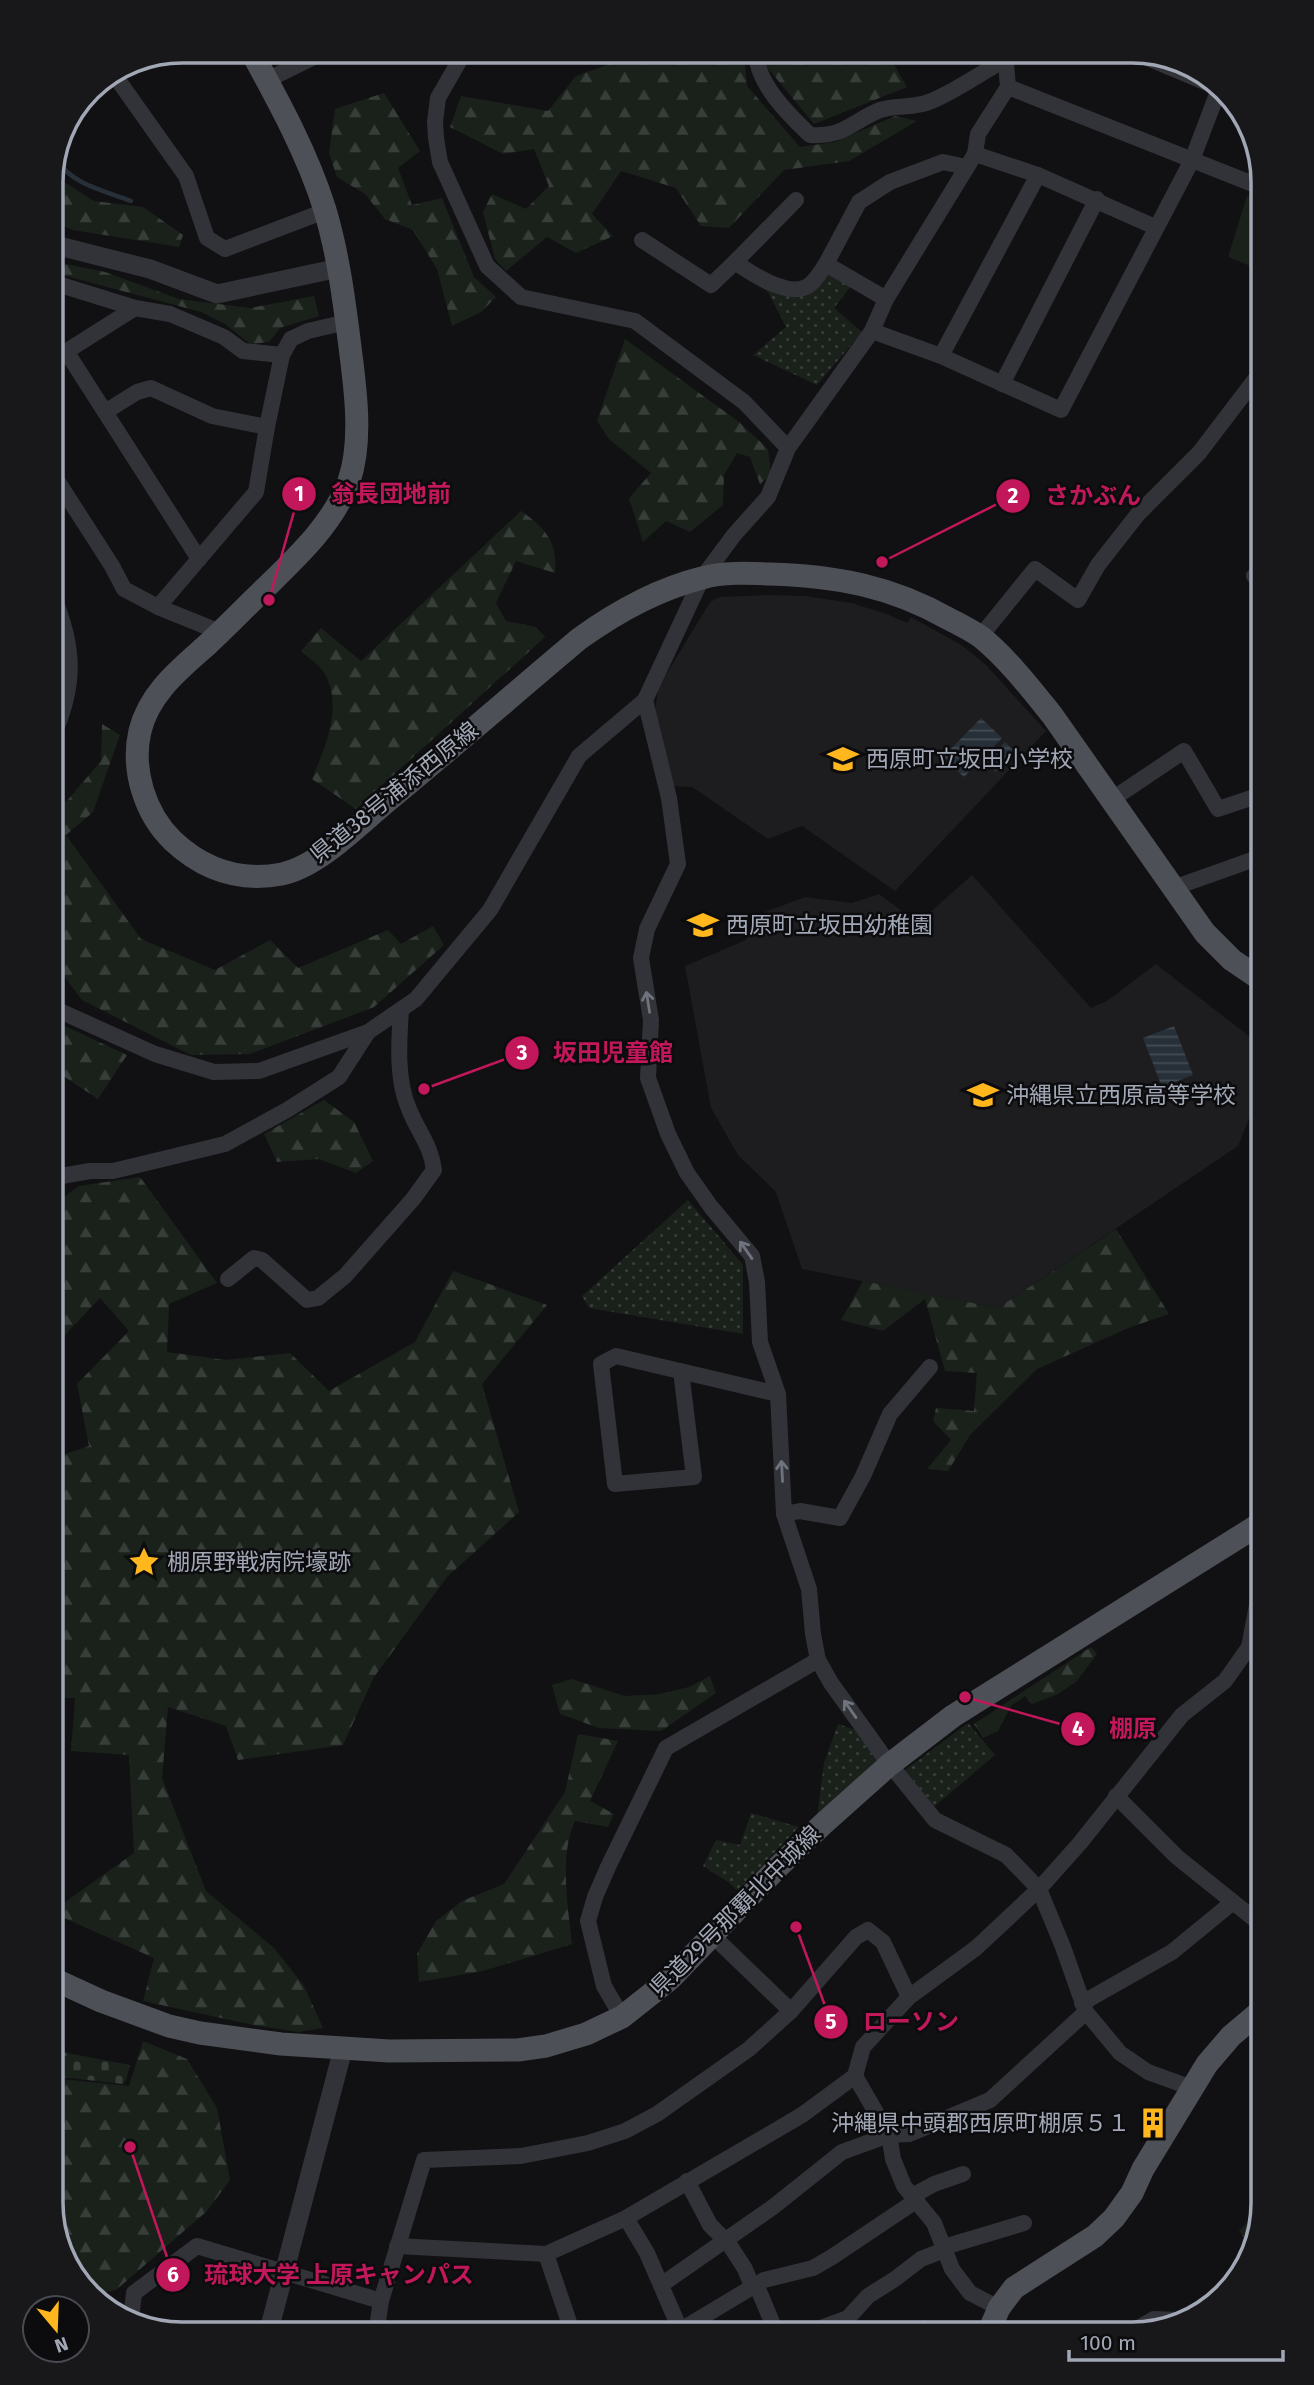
<svg xmlns="http://www.w3.org/2000/svg" width="1314" height="2385" viewBox="0 0 1314 2385" font-family="'Fira Sans','Noto Sans JP',sans-serif">
  <style>
    .built { fill: #1d1d20 }
    .grass { fill: url(#grass-dots) }
    .forest { fill: url(#forest-firs) }
    .cemetery { fill: url(#cemetery-stones) }
    .park { fill: #19211a }
    .water { fill: url(#water-rules) }
    .lines { fill: none; stroke-linecap: round; stroke-linejoin: round }
    .stream { stroke: #273038; stroke-width: 4.5 }
    .minor { stroke: #323338; stroke-width: 16 }
    .tertiary { stroke: #323338; stroke-width: 19 }
    .primary { stroke: #4e5058; stroke-width: 23 }
    .oneway { stroke: #6f737d }
    .labels { text-anchor: middle; stroke-width: 5; stroke-linejoin: round; paint-order: stroke }
    .poi-label { font-size: 23px; fill: #a1a7b5; stroke: #0c0c0e; text-anchor: start }
    .street-label { font-size: 23px; fill: #a1a7b5; stroke: #0c0c0e }
    .rim { fill: none; stroke: #a1a7b5; stroke-width: 3.5 }
    .leader { fill: none; stroke: #c2185b; stroke-width: 2.5 }
    .callout-dot { fill: #c2185b; stroke: #0c0c0e; stroke-width: 2.5 }
    .mark-label { font-size: 21px; text-anchor: middle; font-weight: bold; fill: #fff }
    .callout-label { font-size: 24px; text-anchor: middle; font-weight: bold; fill: #c2185b; stroke: #0c0c0e; stroke-width: 5; stroke-linejoin: round; paint-order: stroke }
  </style>
  <defs>
    <pattern id="grass-dots" width="8" height="8" patternUnits="userSpaceOnUse" patternTransform="scale(1.75)"><rect width="8" height="8" fill="#19211a"/><path d="M2 2h.1M6 6h.1" fill="none" stroke="#373e39" stroke-width="1.8" stroke-linecap="round"/></pattern>
    <pattern id="forest-firs" width="22" height="20" patternUnits="userSpaceOnUse" patternTransform="scale(1.75)"><rect width="22" height="20" fill="#19211a"/><path d="M5 1l3.5 6h-7zM16 11l3.5 6h-7z" fill="#373e39"/></pattern>
    <pattern id="cemetery-stones" width="16" height="16" patternUnits="userSpaceOnUse" patternTransform="scale(1.75)"><rect width="16" height="16" fill="#19211a"/><path d="M2 7V4a2 2 0 0 1 4 0v3zM10 15v-3a2 2 0 0 1 4 0v3z" fill="#373e39"/></pattern>
    <pattern id="water-rules" width="6" height="5" patternUnits="userSpaceOnUse" patternTransform="scale(1.75)"><rect width="6" height="5" fill="#273038"/><path d="M0 2.5h6" fill="none" stroke="#434b53"/></pattern>
  </defs>
  <rect width="100%" height="100%" fill="#111113"/>
  <!-- built -->
  <g class="built">
    <polygon points="768,595 805,596 852,603 889,615 907,623 911,617 963,646 987,666 1046,731 895,891 802,826 768,839 692,787 672,786 655,710 658,690 667,673 710,602 720,597"/>
    <polygon points="972,875 1091,1008 1107,1001 1156,964 1263,1047 1263,1083 1238,1146 998,1308 802,1269 776,1192 738,1155 711,1108 685,966 746,940 762,913 805,897 852,903 879,894 918,923"/>
  </g>
  <!-- grass -->
  <g class="grass">
    <path d="M829,274l22,12 -17,22 28,24 -45,53 -64,-30 33,-28 -19,-37c32,9 38,7 62,-16z"/>
    <polygon points="688,1200 743,1265 743,1334 589,1308 582,1296"/>
    <polygon points="968,1723 995,1755 934,1807 905,1770"/>
    <polygon points="838,1724 855,1730 877,1761 817,1816 824,1763"/>
    <polygon points="751,1813 799,1827 738,1891 728,1882 703,1866 716,1840 740,1845"/>
    <polygon points="1260,2209 1262,2209 1250,2245 1239,2231"/>
  </g>
  <!-- forest -->
  <g class="forest">
    <polygon points="613,51 744,51 747,86 800,147 835,142 895,116 917,121 849,161 784,170 729,228 701,226 676,188 621,171 592,214 613,236 576,253 547,237 506,271 495,259 483,212 492,194 526,209 549,186 534,149 503,154 450,127 461,96 548,111 576,76 607,65"/>
    <polygon points="770,51 886,51 907,87 814,124 766,66"/>
    <polygon points="384,93 420,151 398,168 412,205 442,198 474,277 496,297 481,312 452,326 437,269 413,230 385,219 365,194 337,177 329,153 335,109"/>
    <polygon points="52,171 55,176 94,201 143,207 183,235 179,247 73,230 51,221"/>
    <polygon points="51,261 105,272 179,299 250,308 314,296 319,316 280,328 269,342 250,344 225,324 201,312 51,272"/>
    <polygon points="625,339 739,422 768,449 771,475 760,484 750,457 737,453 724,475 723,505 690,532 666,521 643,542 629,498 651,473 609,439 597,421"/>
    <path d="M521,511c25,17 37,32 34,62l-39,-12 -20,42 10,18 30,6 9,10 -189,172 -44,-30c13,-30 31,-73 13,-105 -5,-9 -17,-16 -24,-23l20,-23 40,33z"/>
    <polygon points="102,724 120,735 93,812 66,835 141,939 215,970 270,940 298,968 388,930 401,944 433,926 444,945 374,1007 250,1054 191,1055 82,1000 51,959 51,800 66,802 101,761"/>
    <polygon points="65,1026 127,1055 98,1099 51,1068 51,1041"/>
    <polygon points="324,1100 354,1122 373,1161 356,1173 319,1159 277,1162 264,1134"/>
    <polygon points="140,1177 217,1283 169,1304 167,1352 225,1360 290,1353 329,1391 415,1342 453,1271 547,1305 482,1384 519,1512 447,1577 374,1677 343,1745 238,1760 226,1726 168,1707 162,1778 206,1891 274,1948 304,1986 323,2028 298,2032 253,2025 143,2001 154,1958 51,1912 134,1853 129,1755 71,1751 75,1698 51,1698 51,1459 89,1446 77,1384 129,1331 100,1298 62,1338 51,1328 51,1206 79,1186"/>
    <polygon points="1116,1229 1169,1314 1128,1328 1037,1369 970,1435 948,1471 927,1469 951,1440 933,1421 936,1408 974,1411 977,1373 945,1371 925,1299 883,1331 841,1320 863,1281 998,1308"/>
    <polygon points="1091,1647 1097,1654 1077,1681 1058,1694 1032,1704 1025,1696 1011,1706 998,1731 983,1738 974,1724"/>
    <polygon points="710,1676 716,1693 661,1731 599,1728 560,1714 552,1685 572,1679 625,1696 660,1694 689,1687"/>
    <path d="M578,1734l40,7 -28,60 24,13 -6,13 -33,-6c-16,34 -7,86 -3,123l-89,27 -64,11 -2,-28 19,-33 26,-20 42,-17 61,-92z"/>
    <polygon points="143,2041 187,2059 217,2108 230,2180 207,2211 116,2290 94,2295 61,2254 51,2203 51,2078 129,2086"/>
  </g>
  <!-- cemetery -->
  <polygon class="cemetery" points="51,2050 130,2065 126,2080 123,2084 51,2076"/>
  <!-- park -->
  <polygon class="park" points="1247,196 1263,203 1263,271 1228,257"/>
  <!-- water -->
  <g class="water">
    <polygon points="981,718 1002,738 964,777 943,757"/>
    <polygon points="1005,742 1015,752 996,772 985,763"/>
    <polygon points="1174,1026 1193,1075 1162,1087 1143,1038"/>
  </g>
  <g class="lines">
    <!-- stream -->
    <path class="stream" d="M57,160c15,25 49,31 74,41"/>
    <!-- minor -->
    <g class="minor">
      <polyline points="465,51 438,98 435,122 436,138 440,162 487,266 521,297 635,321 744,402 788,448"/>
      <path d="M756,51c0,32 32,63 54,84 35,2 41,-13 70,-25 16,-5 34,-2 49,-8 24,-9 53,-30 76,-42"/>
      <polyline points="1131,51 1217,87"/>
      <polyline points="113,73 186,176 207,238 225,249 325,211"/>
      <polyline points="267,80 326,51"/>
      <polyline points="1008,87 1263,188"/>
      <polyline points="975,154 1038,175 1155,227"/>
      <path d="M796,200l-61,62c17,12 53,36 73,24 8,-5 13,-15 18,-22"/>
      <polyline points="642,240 711,285 735,262"/>
      <polyline points="51,282 135,308 170,314 224,337 243,351 282,355"/>
      <polyline points="886,299 826,264 859,202 890,182 943,162 966,167"/>
      <polyline points="872,331 941,356 1061,410 1192,160 1219,89"/>
      <polyline points="66,351 199,559"/>
      <polyline points="941,356 1038,175"/>
      <polyline points="51,361 135,308"/>
      <polyline points="1002,384 1097,199"/>
      <polyline points="105,412 137,392 151,388 212,416 267,427"/>
      <polyline points="51,471 112,566 124,589 158,607 220,632"/>
      <polyline points="1254,576 1263,582"/>
      <polyline points="158,607 256,492 267,427 282,355 291,339 308,331 347,322"/>
      <polyline points="980,637 1035,569 1078,600 1098,565 1138,514 1199,453 1263,369"/>
      <polyline points="645,700 669,798 678,864 647,929 641,958 651,1020 648,1078 668,1134 687,1173 711,1207 752,1256 757,1282 760,1342 778,1394 784,1514 809,1589 813,1634 818,1660 831,1683 884,1757 935,1820 1006,1855 1039,1889 1063,1947 1086,2012 1120,2053 1148,2072 1192,2088"/>
      <polyline points="1111,800 1184,751 1218,809 1263,794"/>
      <polyline points="1173,888 1263,856"/>
      <polyline points="51,1007 155,1054 214,1072 259,1071 368,1032 416,999 490,910 579,756 645,700 702,578 734,535 768,497 788,448 872,331 886,299 975,154 978,134 1008,87 1005,51"/>
      <polyline points="51,1180 56,1177 90,1171 113,1171 225,1144 287,1110 339,1077 368,1032"/>
      <path d="M228,1279l26,-21 8,2 45,40 11,-2 27,-22 68,-77 21,-29c-3,-25 -16,-38 -25,-61 -13,-29 -10,-68 -8,-99"/>
      <polyline points="681,1371 694,1477 615,1484 601,1364 616,1356 778,1394"/>
      <polyline points="784,1514 800,1511 840,1518 863,1476 890,1414 930,1367"/>
      <polyline points="1116,1796 1177,1857 1263,1926"/>
      <polyline points="713,1936 791,2011"/>
      <polyline points="1082,2003 1172,1952 1233,1902"/>
      <polyline points="622,2017 604,1986 588,1921 595,1897 608,1867 666,1748 818,1660"/>
      <polyline points="855,2076 889,2135 893,2159 904,2186 934,2223 952,2269 970,2293 999,2308"/>
      <polyline points="687,2181 710,2225 729,2244 745,2269 752,2286"/>
      <polyline points="914,2195 934,2184 963,2174"/>
      <polyline points="626,2218 647,2253 682,2334"/>
      <polyline points="397,2246 546,2254 626,2218 802,2115 855,2076 863,2047 909,1997 976,1948 1039,1889 1080,1843 1182,1715 1225,1681 1249,1647 1258,1600 1263,1587"/>
      <polyline points="546,2254 573,2334"/>
      <polyline points="756,2284 777,2334"/>
      <polyline points="661,2285 773,2207 842,2152 889,2135 909,2134 990,2100 1086,2012"/>
      <polyline points="131,2319 134,2293 197,2246 381,2301"/>
      <polyline points="924,2328 928,2334"/>
      <polyline points="376,2334 381,2301 424,2160 521,2156 588,2143 625,2131 657,2114 749,2049 791,2011 856,1937 868,1930 883,1942 909,1997"/>
      <polyline points="674,2334 764,2280 813,2268 832,2257 917,2200"/>
      <polyline points="804,2334 848,2318 868,2296 895,2279 921,2259 939,2252 944,2247 1024,2223"/>
      <polyline points="1128,2334 1154,2319 1179,2320 1182,2324"/>
    </g>
    <!-- tertiary -->
    <g class="tertiary">
      <polyline points="51,244 150,269 217,294 339,268"/>
      <path d="M51,736c24,-51 22,-90 0,-141"/>
      <polyline points="268,2334 343,2049"/>
    </g>
    <!-- primary -->
    <g class="primary">
      <path d="M251,51c28,51 57,104 74,159 14,47 20,97 26,145 5,39 11,88 -2,126 -18,48 -60,83 -96,119 -15,15 -30,30 -45,44 -28,25 -59,49 -68,87 -9,39 5,83 33,110 31,29 67,41 109,33 38,-8 79,-52 109,-76 63,-52 125,-106 188,-159 36,-26 79,-50 123,-61 21,-6 46,-5 68,-4 66,2 121,12 179,45 10,5 22,11 32,18 27,22 50,52 71,78l153,218 27,27 31,21"/>
      <polyline points="51,1978 101,2001 169,2026 200,2033 281,2044 389,2051 518,2050 546,2046 586,2034 622,2017 670,1979 779,1866 823,1824 889,1765 953,1716 1263,1522"/>
      <polyline points="988,2334 999,2308 1014,2288 1095,2236 1114,2218 1132,2193 1143,2169 1207,2064 1231,2036 1263,2009"/>
    </g>
  </g>
  <!-- one-way arrows -->
  <defs><path id="oneway-shaft" d="M-6 0H5M1.5-3L5.5 0L1.5 3" fill="none" stroke-width="1.6" stroke-linecap="round" stroke-linejoin="round" transform="scale(1.75)"/></defs>
  <g class="oneway">
    <use href="#oneway-shaft" transform="translate(648 1002) rotate(-99)"/>
    <use href="#oneway-shaft" transform="translate(746 1250) rotate(-125)"/>
    <use href="#oneway-shaft" transform="translate(782 1471) rotate(-93)"/>
    <use href="#oneway-shaft" transform="translate(850 1709) rotate(-125)"/>
  </g>
  <!-- icons -->
  <defs>
    <g id="school-bare" transform="scale(2.415)"><path d="M0-5L7-2L0 1L-7-2ZM-4 1L0 2.5L4 1V4Q0 6-4 4Z" fill="#ffb71d" stroke="#0c0c0e" stroke-width="2.5" paint-order="stroke"/></g>
    <g id="sight-bare" transform="scale(2.415)"><path d="M0-6L1.8-2.2L6-1.7L2.9 1.2L3.7 5.4L0 3.3L-3.7 5.4L-2.9 1.2L-6-1.7L-1.8-2.2Z" fill="#ffb71d" stroke="#0c0c0e" stroke-width="2.5" paint-order="stroke"/></g>
    <g id="building-bare" transform="scale(2.415)"><path d="M-4-6H4V6H1V3H-1V6H-4ZM-2.5-4.3h1.7v1.8h-1.7ZM.8-4.3h1.7v1.8H.8ZM-2.5-1h1.7V.8h-1.7ZM.8-1h1.7V.8H.8Z" fill="#ffb71d" stroke="#0c0c0e" stroke-width="2.5" paint-order="stroke"/></g>
  </defs>
  <g fill-rule="evenodd">
    <use href="#school-bare" x="843" y="759"/>
    <use href="#school-bare" x="703" y="925"/>
    <use href="#school-bare" x="983" y="1095"/>
    <use href="#sight-bare" x="144" y="1562"/>
    <use href="#building-bare" x="1153" y="2123"/>
  </g>
  <g class="labels">
    <!-- poi labels -->
    <g class="poi-label">
      <text x="866" y="767">西原町立坂田小学校</text>
      <text x="726" y="933">西原町立坂田幼稚園</text>
      <text x="1006" y="1103">沖縄県立西原高等学校</text>
      <text x="167" y="1570">棚原野戦病院壕跡</text>
      <text x="1130" y="2131" text-anchor="end">沖縄県中頭郡西原町棚原５１</text>
    </g>
    <!-- street labels -->
    <g class="street-label">
      <text transform="translate(394 792) rotate(-39)" y="8">県道38号浦添西原線</text>
      <text transform="translate(735 1911) rotate(-45)" y="8">県道29号那覇北中城線</text>
    </g>
  </g>
  <!-- crop -->
  <path d="M0 0H1314V2385H0ZM182 63H1132A119 119 0 0 1 1251 182V2203A119 119 0 0 1 1132 2322H182A119 119 0 0 1 63 2203V182A119 119 0 0 1 182 63Z" fill="#18181b" fill-rule="evenodd"/>
  <path class="rim" d="M182 63H1132A119 119 0 0 1 1251 182V2203A119 119 0 0 1 1132 2322H182A119 119 0 0 1 63 2203V182A119 119 0 0 1 182 63Z"/>
  <!-- callouts -->
  <path class="leader" d="M269 600L299 494M882 562L1013 496M424 1089L522 1053M965 1697L1078 1729M796 1927L831 2022M130 2147L173 2275"/>
  <g class="callout-dot">
    <circle cx="269" cy="600" r="7"/>
    <circle cx="882" cy="562" r="7"/>
    <circle cx="424" cy="1089" r="7"/>
    <circle cx="965" cy="1697" r="7"/>
    <circle cx="796" cy="1927" r="7"/>
    <circle cx="130" cy="2147" r="7"/>
    <circle cx="299" cy="494" r="18"/>
    <circle cx="1013" cy="496" r="18"/>
    <circle cx="522" cy="1053" r="18"/>
    <circle cx="1078" cy="1729" r="18"/>
    <circle cx="831" cy="2022" r="18"/>
    <circle cx="173" cy="2275" r="18"/>
  </g>
  <g class="mark-label">
    <text x="299" y="501">1</text>
    <text x="1013" y="503">2</text>
    <text x="522" y="1060">3</text>
    <text x="1078" y="1736">4</text>
    <text x="831" y="2029">5</text>
    <text x="173" y="2282">6</text>
  </g>
  <g class="callout-label">
    <text x="391" y="502">翁長団地前</text>
    <text x="1093" y="504">さかぶん</text>
    <text x="613" y="1061">坂田児童館</text>
    <text x="1133" y="1737">棚原</text>
    <text x="911" y="2030">ローソン</text>
    <text x="339" y="2283">琉球大学 上原キャンパス</text>
  </g>
  <!-- north arrow -->
  <g transform="translate(56 2329) rotate(161)"><circle r="33" fill="#0c0c0e" stroke="#484a51" stroke-width="2"/>
  <path d="M0-5L12 26L0 18L-12 26Z" fill="#ffb71d"/>
  <text y="-10" font-size="19" font-weight="bold" text-anchor="middle" fill="#a1a7b5">N</text>
  </g>
  <!-- scale -->
  <path d="M1069 2350v10h214v-10" fill="none" stroke="#a1a7b5" stroke-width="3.5"/>
  <text x="1080" y="2350" font-size="21" fill="#a1a7b5" stroke="#0c0c0e" stroke-width="5" paint-order="stroke">100 m</text>
</svg>
